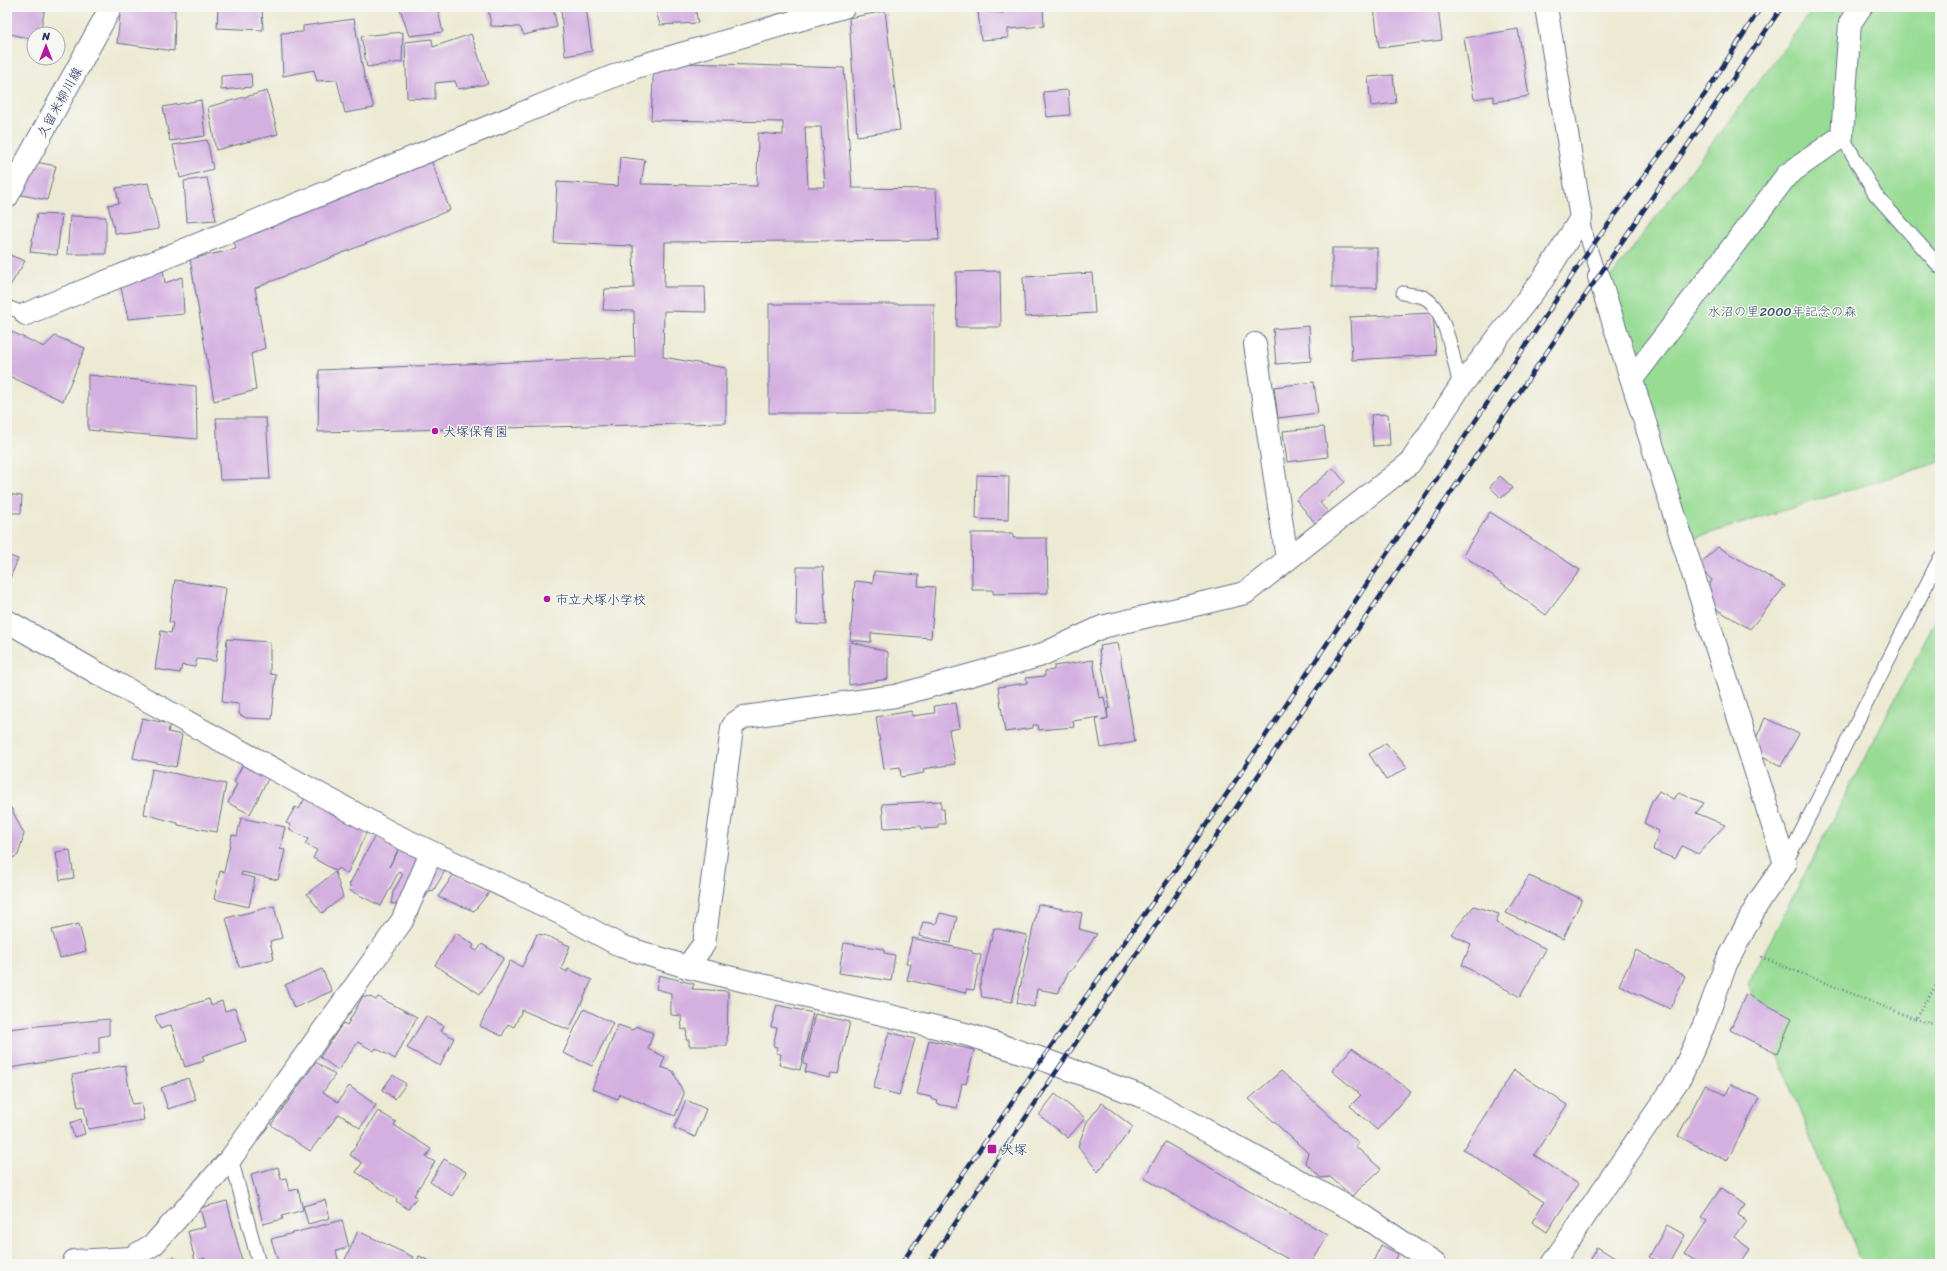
<svg xmlns="http://www.w3.org/2000/svg" width="1947" height="1271" viewBox="0 0 1947 1271" font-family="Sriracha,'Klee One',sans-serif">
  <style>
    .green { fill: #98dc94; stroke: #5a8679 }
    .building { fill: #d4b0e1; fill-rule: evenodd }
    .lines { fill: none; stroke-linecap: round; stroke-linejoin: round }
    .service-casing { stroke: #647087; stroke-width: 15 }
    .minor-casing { stroke: #647087; stroke-width: 24 }
    .primary-casing { stroke: #647087; stroke-width: 24 }
    .path { stroke: #647087; stroke-width: 2.5; stroke-dasharray: 1 3; stroke-linecap: butt }
    .service { stroke: #fff; stroke-width: 13 }
    .minor { stroke: #fff; stroke-width: 22 }
    .primary { stroke: #fff; stroke-width: 22 }
    .rail-casing { stroke: #1b2f5e; stroke-width: 4.5 }
    .rail { stroke: #f6f6f2; stroke-width: 3; stroke-dasharray: 9; stroke-linecap: butt }
    .poi-dot { fill: #b5179e; stroke: #f6f6f2; stroke-width: 1.5 }
    .labels { text-anchor: middle; stroke-width: 3; stroke-linejoin: round; paint-order: stroke }
    .street-label { font-size: 13px; fill: #1b2f5e; stroke: #f6f6f2 }
    .park-label { font-size: 13px; fill: #3a5a6c; stroke: #f6f6f2 }
    .poi-label { font-size: 13px; fill: #1b2f5e; stroke: #f6f6f2; text-anchor: start }
  </style>
  <rect width="100%" height="100%" fill="#f6f6f2"/>
  <filter id="ink" filterUnits="userSpaceOnUse"><feTurbulence type="fractalNoise" baseFrequency=".025" numOctaves="2"/><feDisplacementMap in="SourceGraphic" scale="8" xChannelSelector="R" yChannelSelector="G"/><feConvolveMatrix kernelMatrix="1 2 1 2 8 2 1 2 1" color-interpolation-filters="sRGB"/></filter>
  <filter id="wash" filterUnits="userSpaceOnUse"><feTurbulence type="fractalNoise" baseFrequency=".012" numOctaves="4" result="noise"/><feDisplacementMap in="SourceGraphic" scale="16" xChannelSelector="R" yChannelSelector="G"/><feGaussianBlur stdDeviation="0.9" result="paint"/><feColorMatrix in="noise" values="0 0 0 0 0 0 0 0 0 0 0 0 0 0 0 0 0 1.4 0 .05"/><feComposite in="paint" operator="in"/></filter>
  <g filter="url(#wash)">
    <rect width="100%" height="100%" fill="#edead4"/>
    <!-- green -->
    <g class="green">
      <polygon points="1815,7 1940,7 1940,462 1685,541 1609,279"/>
      <polygon points="1940,612 1940,1264 1862,1264 1748,984"/>
    </g>
    <g id="blocks">
      <!-- building -->
      <g class="building">
        <polygon points="7,7 45,7 40,34 34,34 34,40 7,33"/>
        <polygon points="121,7 155,7 175,10 174,51 117,43"/>
        <polygon points="218,7 262,7 263,30 217,28"/>
        <polygon points="416,7 437,7 443,32 409,36 400,9"/>
        <polygon points="488,7 553,7 557,27 524,35 520,27 491,26"/>
        <polygon points="574,7 586,7 592,51 565,56 561,10"/>
        <polygon points="655,7 695,7 698,23 660,25"/>
        <polygon points="1003,7 1043,7 1044,26 1008,29 1008,38 981,40 978,11 1003,13"/>
        <polygon points="1374,7 1438,7 1442,40 1379,48"/>
        <polygon points="885,11 900,130 857,136 849,18"/>
        <polygon points="354,19 364,76 374,108 345,113 337,80 317,81 314,70 283,76 281,33 303,32 303,26"/>
        <polygon points="1518,29 1529,96 1494,102 1493,96 1474,99 1464,38"/>
        <polygon points="403,32 402,62 367,67 361,36"/>
        <polygon points="471,34 488,84 458,89 455,81 435,83 435,99 407,98 405,42 432,39 433,47"/>
        <path d="M654,62l190,6 8,120 84,1 3,51 -274,2 -1,45h41l1,25 -42,-1 -1,46 63,11v55l-408,9 1,-62 316,-13 -1,-46 -31,-1 2,-21 29,-1 -1,-42 -79,-3 3,-61 61,4 2,-29 25,3 -4,24 116,2 1,-53 25,2v-13l-132,-2zM805,127h16l4,60h-17z"/>
        <polygon points="251,74 252,87 221,90 221,76"/>
        <polygon points="1393,75 1396,103 1371,106 1368,77"/>
        <polygon points="1068,90 1070,115 1047,117 1043,92"/>
        <polygon points="267,91 278,134 216,150 208,107"/>
        <polygon points="201,100 205,136 170,141 163,107"/>
        <polygon points="207,140 213,169 180,178 173,145"/>
        <polygon points="431,160 450,210 255,288 265,348 251,354 256,390 214,401 190,259 236,249 234,240"/>
        <polygon points="31,161 56,166 47,200 17,194"/>
        <polygon points="207,178 216,220 187,222 184,181"/>
        <polygon points="148,183 159,229 125,234 115,233 108,205 119,203 116,188"/>
        <polygon points="37,214 62,215 57,255 30,252"/>
        <polygon points="70,216 106,217 106,254 67,254"/>
        <rect x="1332" y="248" width="45" height="40"/>
        <polygon points="7,254 25,261 7,291"/>
        <polygon points="163,270 165,283 182,277 184,314 128,319 120,283"/>
        <polygon points="1000,271 1001,327 957,327 956,272"/>
        <polygon points="1092,273 1095,313 1025,317 1023,277"/>
        <rect x="769" y="304" width="165" height="109"/>
        <polygon points="1433,313 1436,355 1352,360 1350,317"/>
        <polygon points="1309,326 1311,361 1276,364 1273,329"/>
        <polygon points="8,330 44,347 55,336 85,348 63,401 7,375"/>
        <polygon points="88,375 196,386 197,439 88,430"/>
        <polygon points="1314,382 1318,413 1278,418 1274,387"/>
        <polygon points="1388,414 1390,445 1373,446 1371,415"/>
        <polygon points="216,418 266,418 270,479 220,480"/>
        <polygon points="1324,427 1328,457 1287,462 1283,431"/>
        <polygon points="1333,468 1345,482 1320,503 1329,513 1316,524 1296,500"/>
        <polygon points="977,475 1009,476 1008,520 976,519"/>
        <polygon points="1500,476 1513,488 1501,498 1490,487"/>
        <polygon points="7,494 22,496 21,513 7,513"/>
        <polygon points="1490,512 1580,570 1546,615 1463,555"/>
        <polygon points="971,533 1013,533 1013,538 1047,538 1048,593 993,594 993,590 972,590"/>
        <polygon points="1718,547 1785,586 1750,629 1701,600 1712,580 1697,566"/>
        <polygon points="7,555 18,559 7,585"/>
        <polygon points="797,567 823,567 826,625 796,624"/>
        <polygon points="874,571 919,575 918,586 935,587 931,638 871,633 871,642 850,640 855,581 873,583"/>
        <polygon points="175,580 226,588 216,661 197,659 195,667 182,665 180,673 155,669 161,631 171,633 173,623 169,622"/>
        <polygon points="227,639 270,642 270,674 276,675 272,719 246,718 239,714 239,704 222,702"/>
        <polygon points="851,642 888,652 888,679 849,685 849,644"/>
        <polygon points="1118,643 1135,742 1101,748 1096,719 1099,717 1073,721 1074,727 1039,730 1038,725 1033,725 1033,728 1005,732 998,687 1027,683 1026,678 1045,676 1045,671 1054,670 1054,666 1093,660 1099,698 1104,697 1108,718 1101,720 1108,718 1107,709 1110,708 1099,650 1101,650 1100,646"/>
        <polygon points="956,703 960,728 949,730 955,764 923,769 924,773 901,777 900,767 884,769 876,717 912,711 912,716 935,713 934,706"/>
        <polygon points="142,718 170,724 168,732 182,735 176,767 133,758"/>
        <polygon points="1765,718 1799,734 1781,766 1751,750"/>
        <polygon points="1386,743 1407,768 1386,780 1369,754"/>
        <polygon points="244,762 270,775 250,814 228,803 237,784 234,782"/>
        <polygon points="152,769 226,784 217,832 178,825 178,823 144,814"/>
        <polygon points="1659,791 1673,799 1679,793 1704,803 1696,813 1725,825 1698,854 1682,846 1675,859 1653,850 1659,831 1644,823 1652,801"/>
        <polygon points="306,796 368,829 347,874 338,868 336,871 313,858 317,850 305,844 308,839 289,829 291,825 286,823 295,807 299,809"/>
        <polygon points="941,801 941,809 944,809 945,824 938,824 938,828 922,829 921,826 884,828 882,804"/>
        <polygon points="7,807 8,809 11,808 24,834 18,855 7,861"/>
        <polygon points="241,818 285,827 280,849 285,850 278,880 242,872 241,875 255,878 249,907 214,899 220,871 224,872 232,835 237,836"/>
        <polygon points="375,836 399,848 389,867 400,848 435,868 437,867 445,871 433,891 430,890 422,902 391,904 393,892 403,874 399,871 381,906 349,890 351,886 349,885"/>
        <polygon points="70,850 74,878 60,880 56,852"/>
        <polygon points="335,872 343,897 322,913 307,894"/>
        <polygon points="454,874 491,890 474,911 438,897"/>
        <polygon points="1529,876 1582,899 1563,939 1506,913"/>
        <polygon points="1038,904 1082,913 1079,929 1097,934 1071,971 1069,971 1058,993 1037,989 1034,1007 1017,1003"/>
        <polygon points="274,906 282,938 270,941 274,959 239,967 226,918"/>
        <polygon points="1474,906 1499,914 1496,923 1546,949 1520,997 1462,965 1471,944 1451,934"/>
        <polygon points="940,913 957,917 951,943 919,936 923,922 936,924"/>
        <polygon points="79,924 86,951 60,958 52,930"/>
        <polygon points="994,928 1027,935 1012,1002 982,997 980,985"/>
        <polygon points="456,933 474,945 472,948 477,951 482,944 504,958 480,994 435,965"/>
        <polygon points="537,934 544,935 570,946 561,969 567,972 568,969 592,980 569,1030 522,1010 514,1027 508,1024 502,1036 480,1026 510,961 522,967"/>
        <polygon points="912,938 972,951 972,953 981,955 974,990 966,989 966,993 907,980 911,964 906,963"/>
        <polygon points="844,943 884,949 884,953 895,955 891,981 839,973"/>
        <polygon points="1636,950 1685,976 1670,1009 1619,985"/>
        <polygon points="322,969 332,991 294,1008 285,985"/>
        <polygon points="659,975 694,984 692,989 728,991 727,1046 689,1046 689,1040 686,1040 687,1029 682,1030 681,1016 671,1015 671,993 656,989"/>
        <polygon points="1746,994 1792,1018 1777,1054 1730,1030"/>
        <polygon points="363,996 367,997 368,996 376,1000 378,997 417,1017 395,1059 376,1048 374,1051 358,1042 338,1070 320,1057 343,1023 347,1025"/>
        <polygon points="209,999 211,1005 222,1001 225,1011 235,1008 246,1041 202,1056 204,1061 185,1067 171,1025 160,1029 155,1016"/>
        <polygon points="777,1005 813,1013 800,1070 779,1065 781,1054 776,1053 777,1047 773,1046 777,1028 771,1027"/>
        <polygon points="584,1009 613,1023 592,1066 563,1053"/>
        <polygon points="815,1014 850,1022 838,1074 831,1073 830,1078 805,1072 807,1065 803,1064"/>
        <polygon points="426,1016 444,1026 441,1031 454,1038 440,1066 407,1048"/>
        <polygon points="109,1019 109,1035 99,1037 99,1053 10,1068 7,1029"/>
        <polygon points="618,1025 633,1030 636,1026 653,1033 648,1049 665,1057 661,1067 673,1071 684,1094 675,1116 620,1094 618,1099 592,1089"/>
        <polygon points="889,1032 915,1039 899,1095 873,1088"/>
        <polygon points="929,1040 974,1050 966,1084 962,1083 957,1108 937,1104 938,1101 931,1099 931,1097 917,1094"/>
        <polygon points="1352,1048 1411,1091 1377,1130 1350,1106 1361,1095 1332,1071"/>
        <polygon points="316,1062 335,1075 323,1092 338,1102 349,1086 376,1105 360,1128 339,1114 310,1151 271,1125"/>
        <polygon points="125,1065 132,1104 141,1103 144,1120 88,1129 84,1106 78,1107 72,1075"/>
        <polygon points="1514,1070 1567,1105 1534,1155 1578,1184 1547,1232 1532,1222 1544,1202 1463,1149"/>
        <polygon points="1281,1071 1359,1143 1355,1146 1381,1169 1352,1196 1330,1177 1321,1178 1305,1162 1308,1153 1249,1099"/>
        <polygon points="393,1075 406,1084 395,1099 382,1090"/>
        <polygon points="188,1078 196,1100 168,1109 161,1088"/>
        <polygon points="1731,1084 1759,1098 1727,1161 1678,1136 1705,1085 1726,1095"/>
        <polygon points="1055,1094 1085,1118 1068,1138 1039,1115"/>
        <polygon points="686,1100 706,1109 695,1137 674,1128"/>
        <polygon points="1102,1103 1133,1127 1098,1172 1078,1146 1087,1122"/>
        <polygon points="378,1111 396,1122 394,1125 431,1149 426,1157 435,1162 414,1195 417,1197 408,1209 396,1201 397,1199 356,1172 362,1163 350,1155"/>
        <polygon points="81,1119 85,1134 74,1137 70,1123"/>
        <polygon points="1165,1142 1328,1235 1311,1264 1297,1264 1144,1178"/>
        <polygon points="444,1159 466,1172 452,1196 430,1182"/>
        <polygon points="278,1167 281,1179 286,1178 289,1191 298,1189 303,1210 282,1216 283,1219 263,1224 251,1174"/>
        <polygon points="1721,1188 1745,1205 1738,1215 1746,1220 1734,1237 1750,1249 1740,1264 1700,1264 1685,1254 1707,1221 1701,1217"/>
        <polygon points="325,1200 330,1218 308,1224 303,1206"/>
        <polygon points="227,1201 243,1264 206,1264 205,1258 195,1261 188,1231 205,1227 200,1208"/>
        <polygon points="342,1220 349,1247 336,1251 339,1262 279,1264 271,1239"/>
        <polygon points="1667,1225 1685,1235 1669,1264 1662,1264 1649,1257"/>
        <polygon points="358,1231 413,1257 409,1264 343,1264"/>
        <polygon points="1381,1245 1398,1254 1394,1264 1372,1264"/>
        <polygon points="1597,1247 1620,1261 1618,1264 1587,1264"/>
        <polygon points="419,1256 435,1264 416,1264"/>
        <polygon points="174,1257 177,1264 155,1264"/>
      </g>
    </g>
  </g>
  <g filter="url(#ink)">
    <use href="#blocks" fill-opacity="0" stroke="#647087" stroke-width="1"/>
    <g class="lines">
      <!-- service casing -->
      <g class="service-casing">
        <g id="service">
          <polyline points="1842,136 1875,194 1940,267"/>
          <polyline points="1581,218 1599,277"/>
          <path d="M1403,293c7,2 16,2 22,5 21,11 30,67 35,89"/>
          <polyline points="7,307 26,314"/>
          <polyline points="1785,864 1940,558"/>
          <polyline points="231,1158 259,1264"/>
        </g>
      </g>
      <!-- minor casing -->
      <g class="minor-casing">
        <g id="minor">
          <polyline points="26,314 636,67 844,7"/>
          <polyline points="1255,344 1287,559"/>
          <polyline points="1632,379 1787,175 1842,136 1850,23 1861,7"/>
          <polyline points="7,621 99,674 391,833 560,913 621,946 687,967 969,1035 1042,1059 1146,1098 1364,1216 1435,1264"/>
          <polyline points="687,967 704,944 732,728 735,723 744,717 895,696 1039,656 1102,627 1245,593 1410,463 1460,387 1543,279 1581,218 1546,7"/>
          <polyline points="74,1261 131,1258 154,1244 231,1158 402,921 431,853"/>
          <polyline points="1552,1264 1681,1076 1704,1025 1726,964 1759,901 1785,864 1599,277"/>
        </g>
      </g>
      <!-- primary casing -->
      <g class="primary-casing">
        <polyline id="primary" points="7,197 111,7"/>
      </g>
      <!-- path -->
      <g class="path">
        <polyline points="1937,177 1940,180"/>
        <polyline points="1761,957 1915,1019 1940,979"/>
        <polyline points="1915,1019 1940,1026"/>
      </g>
      <!-- service -->
      <use href="#service" class="service"/>
      <!-- minor -->
      <use href="#minor" class="minor"/>
      <!-- primary -->
      <use href="#primary" class="primary"/>
      <!-- rail casing -->
      <g class="rail-casing">
        <g id="rail">
          <polyline points="901,1264 1042,1059 1186,855 1590,249 1705,94 1761,7"/>
          <polyline points="928,1264 1060,1066 1782,7"/>
        </g>
      </g>
      <!-- rail -->
      <use href="#rail" class="rail"/>
    </g>
  </g>
  <!-- markers -->
  <g class="poi-dot">
    <circle cx="435" cy="431" r="4"/>
    <circle cx="547" cy="599" r="4"/>
    <rect x="987" y="1144" width="10" height="10" rx="2"/>
  </g>
  <g class="labels">
    <!-- street labels -->
    <g class="street-label">
      <text transform="translate(59 102) rotate(-61)" y="5">久留米柳川線</text>
    </g>
    <!-- park labels -->
    <g class="park-label">
      <text x="1782" y="316">水沼の里2000年記念の森</text>
    </g>
    <!-- poi labels -->
    <g class="poi-label">
      <text x="443" y="436">犬塚保育園</text>
      <text x="555" y="604">市立犬塚小学校</text>
      <text x="1001" y="1154">犬塚</text>
    </g>
  </g>
  <!-- margin -->
  <rect width="1947" height="1271" fill="none" stroke="#f6f6f2" stroke-width="24"/>
  <!-- north arrow -->
  <g transform="translate(46 46)"><circle r="19" fill="#f6f6f2" stroke="#9ea6b7"/>
  <path d="M0-3L7 15L0 10L-7 15Z" fill="#b5179e"/>
  <text y="-6" font-size="11" font-weight="bold" text-anchor="middle" fill="#1b2f5e">N</text>
  </g>
</svg>
